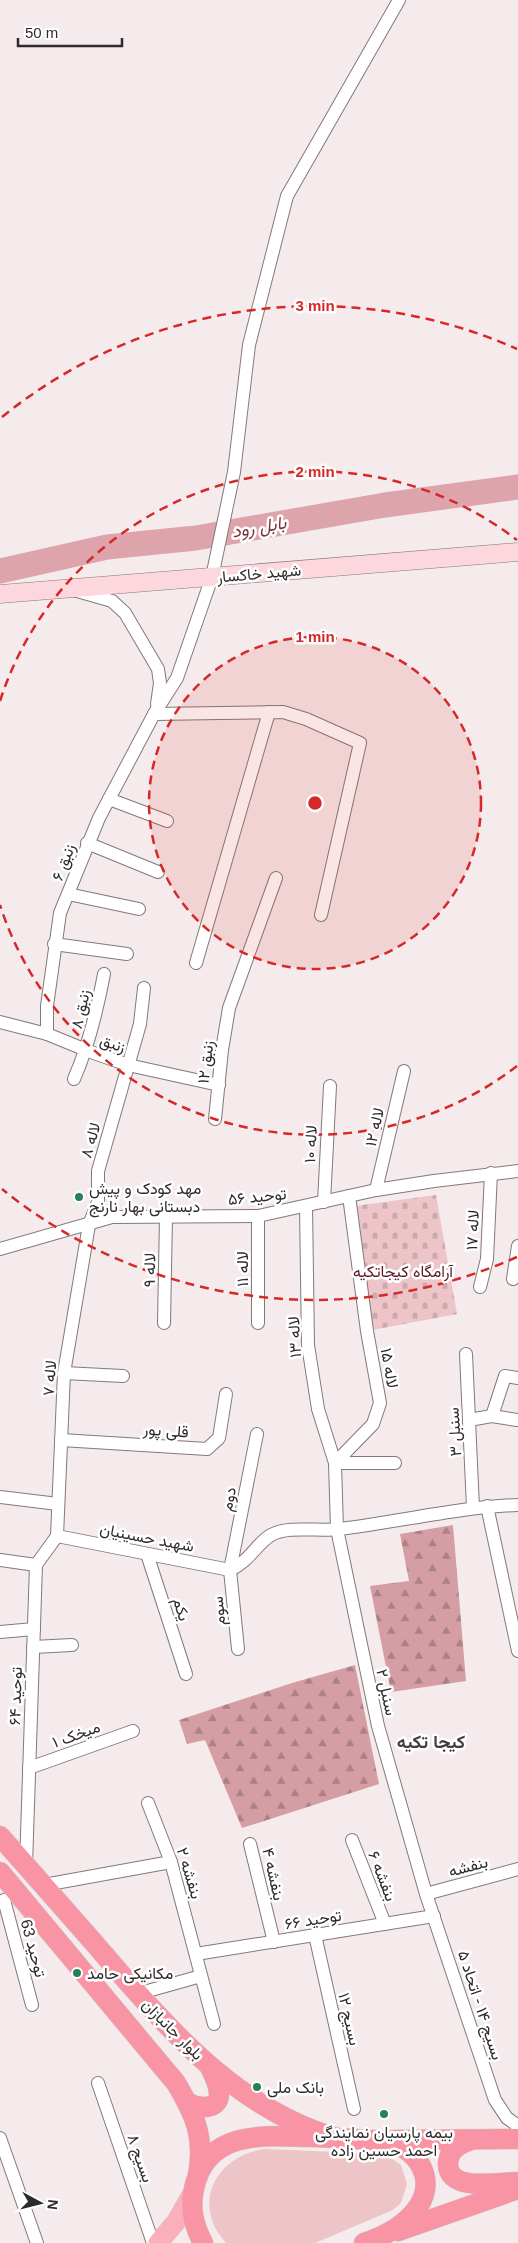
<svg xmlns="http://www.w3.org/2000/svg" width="518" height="2243" viewBox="0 0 518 2243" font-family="Helvetica,Vazirmatn,sans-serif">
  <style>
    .grass { fill: #edc5c9 }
    .forest { fill: url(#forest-firs) }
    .cemetery { fill: url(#cemetery-stones) }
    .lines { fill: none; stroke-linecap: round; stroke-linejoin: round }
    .river { stroke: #dda5ab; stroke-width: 25 }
    .minor-casing { stroke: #82797a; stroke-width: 14 }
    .secondary-casing { stroke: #82797a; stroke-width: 19 }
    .primary-casing { stroke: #cdcccc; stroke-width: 20 }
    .trunk-casing { stroke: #cdcccc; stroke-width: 21 }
    .minor { stroke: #fff; stroke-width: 12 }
    .secondary { stroke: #fcd7dd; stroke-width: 18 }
    .primary { stroke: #faafbb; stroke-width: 19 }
    .trunk { stroke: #f894a4; stroke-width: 20 }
    .ring { fill: none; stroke: #d62828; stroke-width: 2.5; stroke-dasharray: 9 6 }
    .poi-dot { fill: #258157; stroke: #fff; stroke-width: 2 }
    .labels { text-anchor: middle; stroke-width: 5; stroke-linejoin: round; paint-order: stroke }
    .street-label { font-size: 16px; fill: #2e2a2b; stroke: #fff }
    .poi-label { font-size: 16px; fill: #2e2a2b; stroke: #fff; text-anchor: start }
    .park-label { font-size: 16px; fill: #5c1a28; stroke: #fff }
    .water-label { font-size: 18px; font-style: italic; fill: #77333f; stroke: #fff }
    .neighbourhood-label { font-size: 18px; font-weight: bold; fill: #443d3d; stroke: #fff }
    .centre { fill: #d62828; stroke: #fff; stroke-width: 2.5 }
    .ring-label { font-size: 15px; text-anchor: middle; font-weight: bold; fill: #d62828; stroke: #fff; stroke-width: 5; stroke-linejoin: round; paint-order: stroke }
  </style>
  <defs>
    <pattern id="forest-firs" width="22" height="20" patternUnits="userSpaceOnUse" patternTransform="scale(1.25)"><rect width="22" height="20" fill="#d49ea4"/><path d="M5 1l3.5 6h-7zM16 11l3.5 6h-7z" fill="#ac8186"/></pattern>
    <pattern id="cemetery-stones" width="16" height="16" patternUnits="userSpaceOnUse" patternTransform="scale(1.25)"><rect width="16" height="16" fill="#edc5c9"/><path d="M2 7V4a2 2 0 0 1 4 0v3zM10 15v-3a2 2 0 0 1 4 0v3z" fill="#cca9ad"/></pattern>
  </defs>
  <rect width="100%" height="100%" fill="#f5ebec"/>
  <!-- grass -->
  <path class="grass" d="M265,2149l120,5 16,11 6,19 -6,19 -8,7 -78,33h-89c-36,-39 -10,-88 39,-94z"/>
  <!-- forest -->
  <g class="forest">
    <polygon points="453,1525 466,1681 391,1692 370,1586 409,1581 400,1534"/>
    <polygon points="355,1665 379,1784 242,1828 205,1740 187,1744 179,1720 292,1683"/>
  </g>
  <!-- cemetery -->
  <polygon class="cemetery" points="436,1195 457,1314 367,1331 347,1207"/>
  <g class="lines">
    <!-- river -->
    <polyline class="river" points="0,571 107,547 196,538 385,505 518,487"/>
    <!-- minor casing -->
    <g class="minor-casing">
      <g id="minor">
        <polyline points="77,591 112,601 125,613 158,669 160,683 157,704"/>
        <polyline points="154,714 283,712 306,719 360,743 321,915"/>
        <polyline points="109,799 167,821"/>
        <polyline points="87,843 158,872"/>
        <polyline points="68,894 139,909"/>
        <polyline points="54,944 127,954"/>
        <polyline points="196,963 269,712"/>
        <polyline points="0,1022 47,1034 91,1052 128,1065 219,1085"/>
        <polyline points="47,1034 47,1006 60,913 99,818 154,714 177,678 212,577 234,472 249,345 287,196 399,0"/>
        <path d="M74,1079c15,-34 23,-68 30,-105"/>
        <polyline points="215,1119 222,1050 229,1008 276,878"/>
        <polyline points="376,1190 404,1071"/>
        <polyline points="349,1196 367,1331 380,1403 373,1424 335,1463 337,1529 378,1726 426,1894 495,2100 507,2118 518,2126"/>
        <polyline points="324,1202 330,1086"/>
        <polyline points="306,1206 308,1345 318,1409 335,1463 395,1463"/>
        <polyline points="0,1249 112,1217 258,1216 376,1190 434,1181 518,1171"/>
        <polyline points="513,1279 518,1246"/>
        <polyline points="480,1287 487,1259 491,1173"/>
        <polyline points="164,1323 166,1217"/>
        <polyline points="258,1323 258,1216"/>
        <polyline points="466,1354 473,1508"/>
        <polyline points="64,1373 123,1376"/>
        <polyline points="492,1416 505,1376 518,1378"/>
        <polyline points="469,1420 492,1416 517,1420"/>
        <polyline points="61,1440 207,1449 219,1438 226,1394"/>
        <polyline points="0,1497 58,1504"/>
        <polyline points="487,1506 518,1651"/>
        <polyline points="57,1536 64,1373 89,1225 98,1202 98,1171 140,1024 144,988"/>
        <polyline points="57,1536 230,1570"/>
        <polyline points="147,1554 186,1674"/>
        <polyline points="0,1560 36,1565"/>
        <path d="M230,1570c20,-9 26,-26 41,-35 18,-10 48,-3 68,-6 60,-7 119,-22 179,-24"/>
        <polyline points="0,1632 34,1629"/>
        <polyline points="33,1647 72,1645"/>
        <polyline points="238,1649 230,1570 257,1434"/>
        <polyline points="29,1768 133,1731"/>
        <polyline points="148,1803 171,1862 214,2024"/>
        <polyline points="352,1840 385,1924"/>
        <polyline points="250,1844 274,1942"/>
        <polyline points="26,1865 36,1565 57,1536"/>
        <polyline points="44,1885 171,1862"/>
        <polyline points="426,1894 518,1869"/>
        <polyline points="4,1900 32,2005"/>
        <polyline points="315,1935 354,2109"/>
        <polyline points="196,1954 434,1916"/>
        <polyline points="137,1994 201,1976"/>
        <polyline points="98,2083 153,2243"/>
        <polyline points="0,2138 37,2243"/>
      </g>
    </g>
    <!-- secondary casing -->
    <g class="secondary-casing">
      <polyline id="secondary" points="0,594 518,552"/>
    </g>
    <!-- primary casing -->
    <g class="primary-casing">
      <polyline id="primary" points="158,2243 176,2222 192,2194"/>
    </g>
    <!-- trunk casing -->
    <g class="trunk-casing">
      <g id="trunk">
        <path d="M0,1836c32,36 63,72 95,108 67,78 139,165 242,194"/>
        <path d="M0,1872l176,211c19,32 29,54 22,92"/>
        <path d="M188,2103c10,5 31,8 31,-9 0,-9 -5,-19 -9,-27"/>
        <polyline points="393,2140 518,2139"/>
        <path d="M471,2140c-11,4 -22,9 -23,23 -1,30 51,19 70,19"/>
        <polyline points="398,2231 518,2189"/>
        <path d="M203,2243c-11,-21 -14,-39 -7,-62 16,-52 73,-45 115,-44 24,1 49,2 73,4 31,5 54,36 34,66 -13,19 -33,29 -54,36"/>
      </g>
    </g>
    <!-- minor -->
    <use href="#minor" class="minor"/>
    <!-- secondary -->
    <use href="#secondary" class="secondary"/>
    <!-- primary -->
    <use href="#primary" class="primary"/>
    <!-- trunk -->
    <use href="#trunk" class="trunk"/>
  </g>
  <!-- distance rings -->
  <circle cx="315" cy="803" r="166" fill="#d62828" fill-opacity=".12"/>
  <g class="ring">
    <circle cx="315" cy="803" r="166"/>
    <path d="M517 1066A331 331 0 0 1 0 905M0 701A331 331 0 0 1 517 540"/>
    <path d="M517 1257A497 497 0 0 1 2 1189M2 417A497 497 0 0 1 517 349"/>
  </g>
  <!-- markers -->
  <g class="poi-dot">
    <circle cx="79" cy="1197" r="5"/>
    <circle cx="77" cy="1973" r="5"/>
    <circle cx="257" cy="2087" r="5"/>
    <circle cx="384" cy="2114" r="5"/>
  </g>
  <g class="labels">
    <!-- street labels -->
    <g class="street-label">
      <text transform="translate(259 573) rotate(-5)" y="6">شهید خاکسار</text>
      <text transform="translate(63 862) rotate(-69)" y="6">زنبق ۶</text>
      <text transform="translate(80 1009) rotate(-77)" y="6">زنبق ۸</text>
      <text transform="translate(113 1043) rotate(19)" y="6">زنبق</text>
      <text transform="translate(205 1062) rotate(-83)" y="6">زنبق ۱۲</text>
      <text transform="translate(374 1127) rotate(-77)" y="6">لاله ۱۲</text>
      <text transform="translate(90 1140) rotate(-74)" y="6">لاله ۸</text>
      <text transform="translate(310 1144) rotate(-87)" y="6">لاله ۱۰</text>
      <text transform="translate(257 1196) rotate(-6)" y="6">توحید ۵۶</text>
      <text transform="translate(472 1230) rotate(-87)" y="6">لاله ۱۷</text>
      <text transform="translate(242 1269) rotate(-90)" y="6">لاله ۱۱</text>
      <text transform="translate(149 1270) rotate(-89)" y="6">لاله ۹</text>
      <text transform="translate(294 1337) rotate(-93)" y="6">لاله ۱۳</text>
      <text transform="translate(390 1368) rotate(80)" y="6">لاله ۱۵</text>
      <text transform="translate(49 1378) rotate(-85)" y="6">لاله ۷</text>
      <text transform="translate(166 1430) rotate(4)" y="6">قلی پور</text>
      <text transform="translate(454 1432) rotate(-93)" y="6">سنبل ۳</text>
      <text transform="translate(228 1499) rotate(-79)" y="6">دوم</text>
      <text transform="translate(147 1537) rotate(11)" y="6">شهید حسینیان</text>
      <text transform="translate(182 1609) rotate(72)" y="6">یکم</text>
      <text transform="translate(218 1611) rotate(-95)" y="6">سوم</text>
      <text transform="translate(387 1692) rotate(78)" y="6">سنبل ۲</text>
      <text transform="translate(15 1696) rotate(-88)" y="6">توحید ۶۴</text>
      <text transform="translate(76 1734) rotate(-20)" y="6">میخک ۱</text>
      <text transform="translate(468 1866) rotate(-15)" y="6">بنفشه</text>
      <text transform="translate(190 1873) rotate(73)" y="6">بنفشه ۲</text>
      <text transform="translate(274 1874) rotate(77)" y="6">بنفشه ۴</text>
      <text transform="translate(383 1876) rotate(69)" y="6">بنفشه ۶</text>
      <text transform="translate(313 1919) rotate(-9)" y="6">توحید ۶۶</text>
      <text transform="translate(34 1948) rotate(75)" y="6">توحید 63</text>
      <text transform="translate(481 2005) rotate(72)" y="6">بسیج ۱۴ - اتحاد ۵</text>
      <text transform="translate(350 2019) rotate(77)" y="6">بسیج ۱۲</text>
      <text transform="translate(173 2029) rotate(45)" y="6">بلوار جانبازان</text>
      <text transform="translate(141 2158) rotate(71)" y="6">بسیج ۸</text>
    </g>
    <!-- poi labels -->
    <g class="poi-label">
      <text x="89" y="1194">مهد کودک و پیش<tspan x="89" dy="18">دبستانی بهار نارنج</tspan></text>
      <text x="87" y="1979">مکانیکی حامد</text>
      <text x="267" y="2093">بانک ملی</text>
      <text x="384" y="2138" text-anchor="middle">بیمه پارسیان نمایندگی<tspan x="384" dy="18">احمد حسین زاده</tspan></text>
    </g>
    <!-- park labels -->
    <g class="park-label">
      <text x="403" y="1277">آرامگاه کیجاتکیه</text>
    </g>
    <!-- water labels -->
    <g class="water-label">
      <text transform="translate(259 527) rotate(-10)" y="6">بابل رود</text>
    </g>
    <!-- neighbourhood labels -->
    <g class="neighbourhood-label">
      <text x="431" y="1748">کیجا تکیه</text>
    </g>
  </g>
  <circle cx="315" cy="803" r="8" class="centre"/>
  <g class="ring-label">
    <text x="315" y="311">3 min</text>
    <text x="315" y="477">2 min</text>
    <text x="315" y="642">1 min</text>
  </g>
  <!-- north arrow -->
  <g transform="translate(40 2203) rotate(97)" stroke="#ffffff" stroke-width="4" paint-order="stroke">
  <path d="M0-4L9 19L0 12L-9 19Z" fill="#2e2a2b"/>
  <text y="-8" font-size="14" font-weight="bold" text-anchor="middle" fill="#2e2a2b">N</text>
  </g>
  <!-- scale -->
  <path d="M18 38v8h104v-8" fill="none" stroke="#2e2a2b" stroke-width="2.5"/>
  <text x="25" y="38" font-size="15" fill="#2e2a2b" stroke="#ffffff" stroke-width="4" paint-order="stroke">50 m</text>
</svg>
